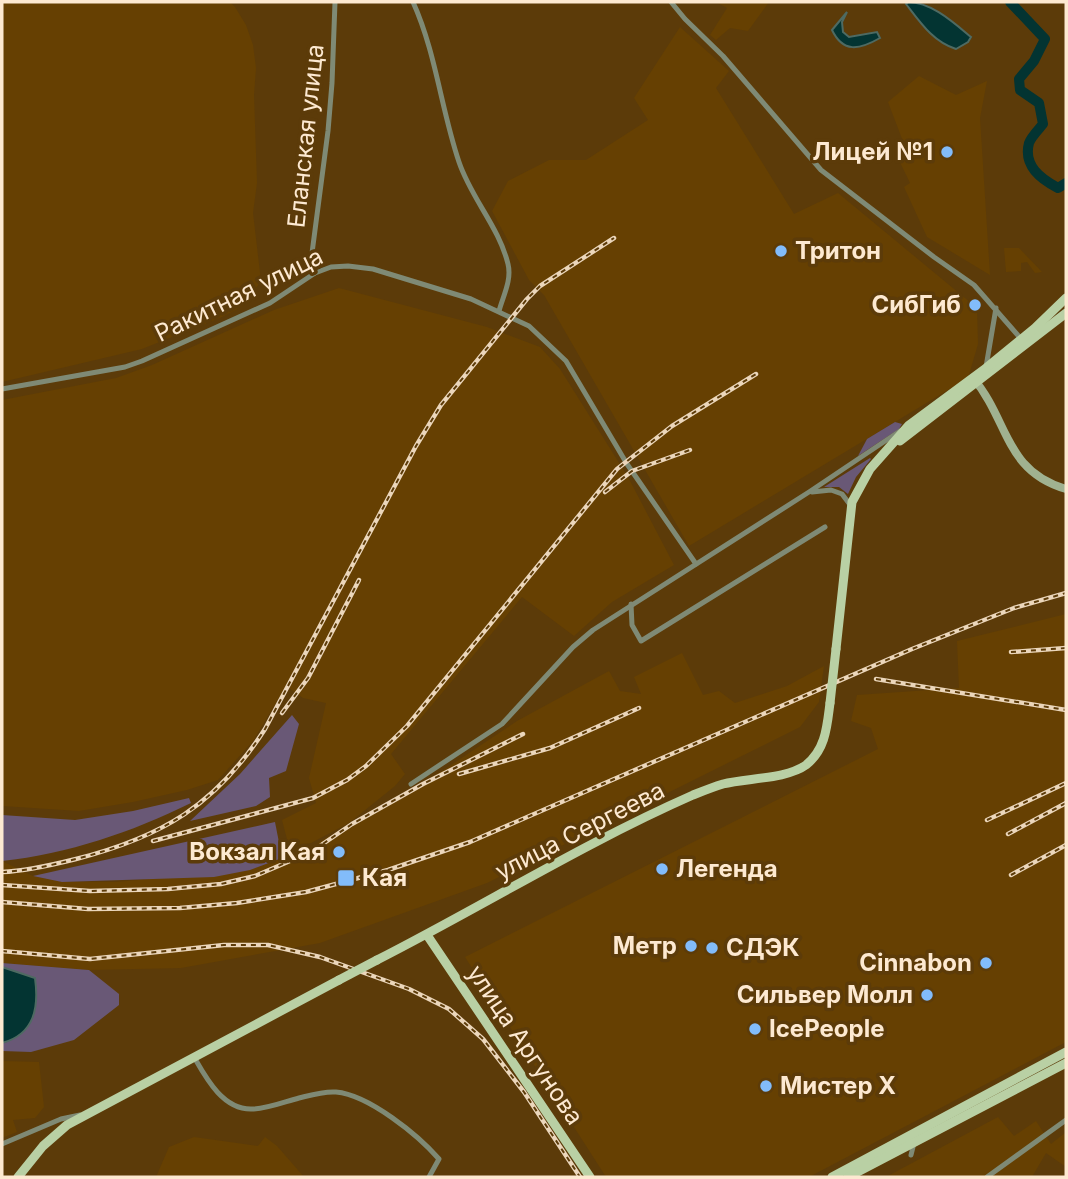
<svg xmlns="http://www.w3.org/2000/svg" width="1068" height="1179" viewBox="0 0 1068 1179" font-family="Inter,sans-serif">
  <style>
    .built { fill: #664002 }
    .green { fill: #695876 }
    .water { fill: #033432; stroke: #4e6a62; stroke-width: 2 }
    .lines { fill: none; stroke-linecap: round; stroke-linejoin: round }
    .river { stroke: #033432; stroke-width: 10 }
    .street { stroke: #7f8a75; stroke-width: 5 }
    .secondary { stroke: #a0b290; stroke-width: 8 }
    .primary { stroke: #b9d0a4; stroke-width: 9 }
    .rail-casing { stroke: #ebd6bb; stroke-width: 4.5 }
    .rail { stroke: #5c3b09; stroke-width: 2; stroke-dasharray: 5; stroke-linecap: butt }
    .primary-bridge { stroke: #b9d0a4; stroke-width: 9 }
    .poi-dot { fill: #82bcfa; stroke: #5c3b09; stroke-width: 2.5 }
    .labels { text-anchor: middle; stroke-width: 7; stroke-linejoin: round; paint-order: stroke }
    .street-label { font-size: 24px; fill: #fde9d1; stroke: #5c3b09 }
    .poi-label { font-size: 24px; font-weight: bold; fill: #fde9d1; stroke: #5c3b09; text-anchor: end }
  </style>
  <rect width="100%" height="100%" fill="#5c3b09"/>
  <!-- built -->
  <g class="built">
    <polygon points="2,2 230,2 235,7 246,25 253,45 256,68 254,95 257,183 253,213 261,281 243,306 222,317 142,349 2,382"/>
    <polygon points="716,2 769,2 748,31 730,28 716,40 710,35 727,8"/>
    <polygon points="680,27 729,71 716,88 794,214 838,193 977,308 978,344 968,378 689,546 544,295 529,280 492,211 508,181 549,160 586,160 648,120 634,98"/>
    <polygon points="919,76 956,95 987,81 980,118 990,275 927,237 904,187 910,183 894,150 904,144 888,102"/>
    <polygon points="1004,248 1019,248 1042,272 1035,273 1027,262 1021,263 1021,271 1006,272"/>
    <polygon points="339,288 487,327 540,347 560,369 628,477 674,565 612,602 574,636 522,597 391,754 405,774 395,786 349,823 311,843 289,847 282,820 316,803 309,778 326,703 303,698 286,686 253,741 218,780 187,790 133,802 79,811 2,806 2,400 116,378 152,365 274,310"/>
    <polygon points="1066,614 1066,1042 809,1177 606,1177 465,957 878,749 871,728 851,721 857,695 959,688 957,641"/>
    <polygon points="682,653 703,695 719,691 735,703 787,686 824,666 819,702 800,727 487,883 320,943 181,968 89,970 2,963 2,861 33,876 62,882 116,882 249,870 306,850 442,771 517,721 609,671 620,691 641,694 634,677"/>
    <polygon points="2,1061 39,1062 44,1107 35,1118 13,1120 17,1132 2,1138"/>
    <polygon points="998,1117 1014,1136 1036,1121 1051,1144 1066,1132 1066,1167 1046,1153 1032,1177 886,1177"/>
    <polygon points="194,1137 258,1146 265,1137 277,1146 304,1177 156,1177 169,1147"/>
  </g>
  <!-- green -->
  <g class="green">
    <polygon points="895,422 902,424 899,429 858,456 867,439"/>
    <polygon points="870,458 871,459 856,477 848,494 839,487 824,487"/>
    <polygon points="292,715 299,724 286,771 269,778 270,797 256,806 190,821 240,774"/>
    <path d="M189,798l2,5c-59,29 -123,51 -189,58v-46l73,5 58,-9z"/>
    <polygon points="275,822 282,858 250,870 214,877 62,882 33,876"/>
    <polygon points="2,963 89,970 119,994 119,1005 74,1040 31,1052 2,1051 2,1043 7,1042 35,978 2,967"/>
  </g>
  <!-- water -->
  <g class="water">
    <path d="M908,2c23,0 45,20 63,35l-3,5 -12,7c-23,-7 -36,-27 -50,-45z"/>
    <path d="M847,12l-5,10 1,10 6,5 28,-5 3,6c-21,12 -37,15 -48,-8z"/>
    <path d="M2,967l33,11c4,29 0,56 -33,65z"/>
  </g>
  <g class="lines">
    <!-- river -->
    <path class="river" d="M1010,2l35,37 -11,22 -15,18 1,11 19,13 4,21c-4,5 -12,13 -14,19 -6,23 12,36 29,45l8,-5"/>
    <!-- street -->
    <g class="street">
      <path d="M413,2c23,51 28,107 46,160 12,36 40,65 49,102 4,16 -5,32 -9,47"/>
      <polyline points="671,2 685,19 723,56 821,170 934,257 974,285 1022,340"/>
      <polyline points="315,273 312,253 328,131 332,83 335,2"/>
      <polyline points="986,367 996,308"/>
      <polyline points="2,389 125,367 142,361 270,303 315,273 331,267 348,266 373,269 471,299 529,326 566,361 627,464 696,564"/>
      <polyline points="812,492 831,490 842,494 851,506"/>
      <polyline points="631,604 632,625 641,641 825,527"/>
      <polyline points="411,784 502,724 573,647 593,630 809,492 900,431"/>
      <path d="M194,1057c12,21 29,53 58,52 15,0 32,-7 47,-11 12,-3 25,-7 37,-6 33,3 82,43 103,67l-10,18"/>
      <polyline points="2,1144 61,1119 80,1115"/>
      <polyline points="911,1155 914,1143"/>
      <polyline points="987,1177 1066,1120"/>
    </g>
    <!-- secondary -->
    <path class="secondary" d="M973,378c36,42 31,93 93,111"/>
    <!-- primary -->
    <g class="primary">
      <polyline points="900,441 1066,313"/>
      <polyline points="836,649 852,502 870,469 909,425 986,368 1035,328 1066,298"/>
      <polyline points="427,935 590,1177"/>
      <path d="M377,960c106,-54 207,-117 316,-165 10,-4 20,-8 30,-11 24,-6 64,-5 83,-19 20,-16 21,-39 24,-62"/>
      <polyline points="18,1177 43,1146 67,1125 339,980"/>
      <polyline points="832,1177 1066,1052"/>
      <polyline points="848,1177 1066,1063"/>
    </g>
    <!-- rail casing -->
    <g class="rail-casing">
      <g id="rail">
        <polyline points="605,492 632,471 690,450"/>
        <polyline points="1011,652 1066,648"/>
        <polyline points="876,679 1066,710"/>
        <polyline points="282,713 308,678 359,580"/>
        <polyline points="459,774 550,748 639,708"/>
        <polyline points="987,820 1066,783"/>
        <polyline points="1008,834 1066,803"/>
        <polyline points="153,841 313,798 347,780 366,766 407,726 617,469 672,426 756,374"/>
        <path d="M2,872c25,-1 50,-7 74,-13 86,-22 140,-54 189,-130l151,-283 25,-41 86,-106 13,-13 74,-48"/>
        <polyline points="1011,875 1066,845"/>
        <polyline points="2,885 90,891 168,889 221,884 255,876 311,852 352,824 423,784 523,734"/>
        <polyline points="2,902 88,909 180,908 237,903 306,892 388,870 470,842 912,649 1014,608 1066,593"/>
        <polyline points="2,951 90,959 224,945 268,945 320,957 409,989 449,1009 483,1039 524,1092 580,1177"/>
      </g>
    </g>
    <!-- rail -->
    <use href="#rail" class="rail"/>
    <!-- primary-bridge -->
    <g class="primary-bridge">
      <polyline points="830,703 836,649"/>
      <polyline points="339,980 377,960"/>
    </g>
  </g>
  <!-- markers -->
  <g class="poi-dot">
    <circle cx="947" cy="152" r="7"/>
    <circle cx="781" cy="251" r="7"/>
    <circle cx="975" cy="305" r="7"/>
    <circle cx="339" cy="852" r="7"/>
    <circle cx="662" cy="869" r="7"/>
    <rect x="337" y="869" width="18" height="18" rx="3.5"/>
    <circle cx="691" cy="946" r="7"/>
    <circle cx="712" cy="948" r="7"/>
    <circle cx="986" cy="963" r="7"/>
    <circle cx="927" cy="995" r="7"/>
    <circle cx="755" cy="1029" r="7"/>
    <circle cx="766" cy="1086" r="7"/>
  </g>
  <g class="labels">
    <!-- street labels -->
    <g class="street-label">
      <text transform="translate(306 136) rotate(-84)" y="8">Еланская улица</text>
      <text transform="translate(239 295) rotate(-26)" y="8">Ракитная улица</text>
      <text transform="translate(580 831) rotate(-27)" y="8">улица Сергеева</text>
      <text transform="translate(525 1045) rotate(56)" y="8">улица Аргунова</text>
    </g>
    <!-- poi labels -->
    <g class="poi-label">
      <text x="933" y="160">Лицей №1</text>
      <text x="795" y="259" text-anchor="start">Тритон</text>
      <text x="961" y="313">СибГиб</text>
      <text x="325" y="860">Вокзал Кая</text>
      <text x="676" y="877" text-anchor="start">Легенда</text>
      <text x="362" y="886" text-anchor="start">Кая</text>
      <text x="677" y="954">Метр</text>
      <text x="726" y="956" text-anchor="start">СДЭК</text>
      <text x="972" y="971">Cinnabon</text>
      <text x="913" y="1003">Сильвер Молл</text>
      <text x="769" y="1037" text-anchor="start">IcePeople</text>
      <text x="780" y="1094" text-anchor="start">Мистер Х</text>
    </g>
  </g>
  <!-- border -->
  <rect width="1068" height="1179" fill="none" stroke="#fde9d1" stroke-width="7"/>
</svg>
